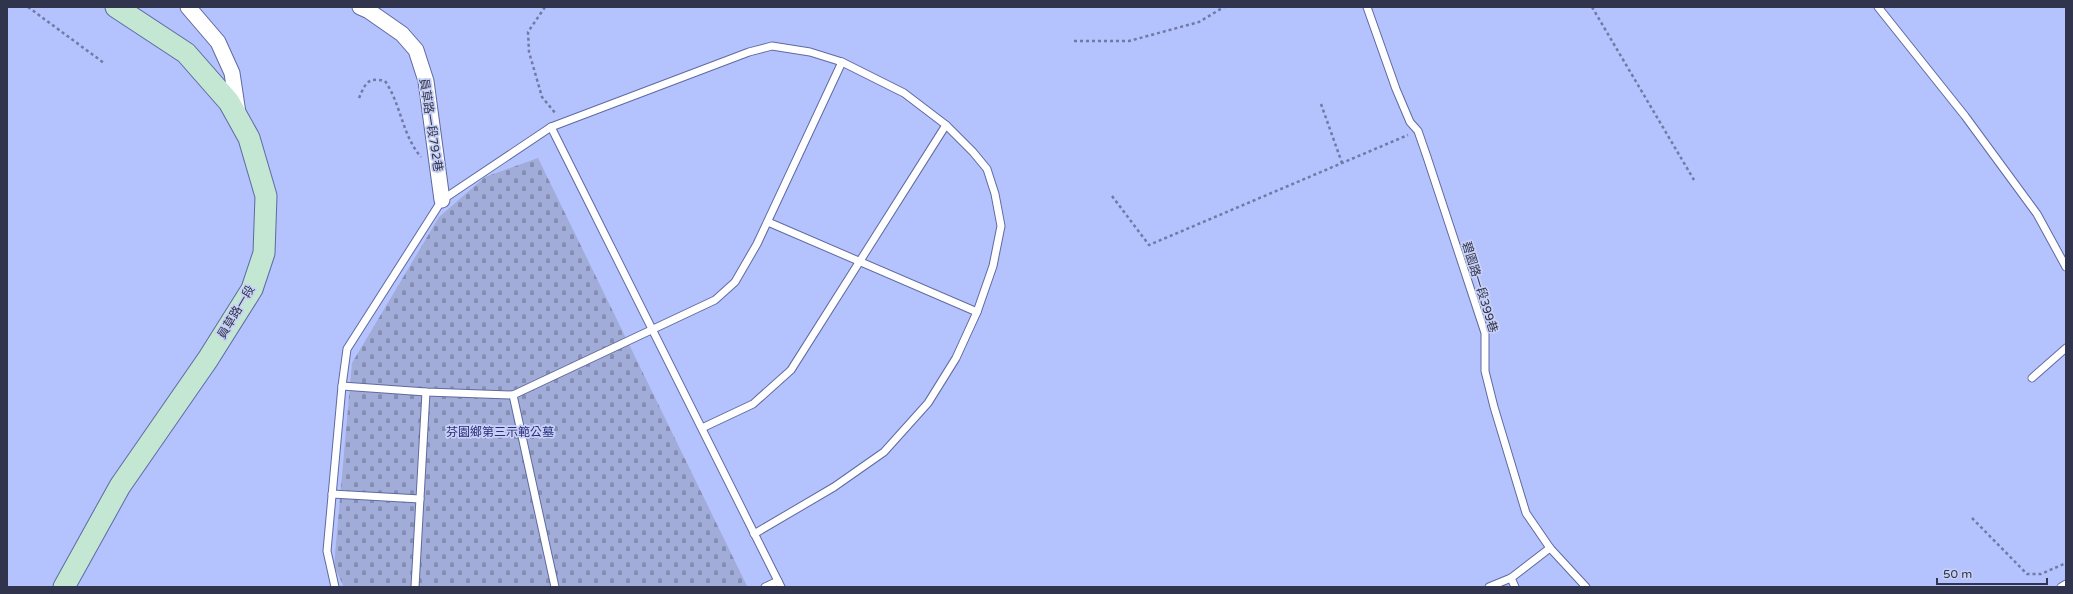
<svg xmlns="http://www.w3.org/2000/svg" width="2073" height="594" viewBox="0 0 2073 594" font-family="'Varela Round','Noto Sans TC',sans-serif">
  <style>
    .cemetery { fill: url(#cemetery-stones) }
    .lines { fill: none; stroke-linecap: round; stroke-linejoin: round }
    .service-casing { stroke: #5f6aa0; stroke-width: 9 }
    .minor-casing { stroke: #5f6aa0; stroke-width: 17 }
    .secondary-casing { stroke: #5f6aa0; stroke-width: 23 }
    .path { stroke: #717aa4; stroke-width: 2.5; stroke-dasharray: 3 3; stroke-linecap: butt }
    .service { stroke: #fff; stroke-width: 7 }
    .minor { stroke: #fff; stroke-width: 15 }
    .secondary { stroke: #c3e7d3; stroke-width: 21 }
    .labels { text-anchor: middle; stroke-width: 3.5; stroke-linejoin: round; paint-order: stroke }
    .street-label { font-size: 12px; fill: #30354d; stroke: #c8d1f5 }
    .park-label { font-size: 12px; fill: #272b7b; stroke: #c8d1f5 }
  </style>
  <defs>
    <pattern id="cemetery-stones" width="16" height="16" patternUnits="userSpaceOnUse"><rect width="16" height="16" fill="#a2acd9"/><path d="M2 7V4a2 2 0 0 1 4 0v3zM10 15v-3a2 2 0 0 1 4 0v3z" fill="#848db2"/></pattern>
  </defs>
  <rect width="100%" height="100%" fill="#b4c2fe"/>
  <!-- cemetery -->
  <polygon class="cemetery" points="538,158 747,586 744,587 344,587 334,566 352,363 439,217 485,177"/>
  <g class="lines">
    <!-- service casing -->
    <g class="service-casing">
      <g id="service">
        <polyline points="1367,7 1396,89 1410,122 1418,131 1427,157 1485,333 1485,371 1494,407 1526,513 1550,548 1586,587"/>
        <polyline points="1878,7 1965,116 2037,214 2066,267"/>
        <polyline points="551,127 781,587"/>
        <polyline points="768,222 977,312"/>
        <polyline points="2032,378 2066,348"/>
        <polyline points="342,386 426,392 513,395 715,300 735,282 757,244 842,62"/>
        <polyline points="513,395 555,587"/>
        <polyline points="702,428 753,404 791,370 946,125"/>
        <polyline points="332,494 420,499"/>
        <polyline points="1511,578 1515,587"/>
        <polyline points="335,587 327,551 342,386 347,349 442,200 551,127 749,52 772,46 810,52 842,62 904,93 946,125 973,152 987,169 995,194 1001,226 993,266 977,312 956,358 928,403 884,452 834,487 754,534"/>
        <polyline points="415,587 426,392"/>
        <polyline points="765,587 778,581"/>
        <polyline points="1489,587 1511,578 1550,548"/>
        <polyline points="2061,587 2066,584"/>
      </g>
    </g>
    <!-- minor casing -->
    <g class="minor-casing">
      <g id="minor">
        <polyline points="188,7 218,42 232,73 238,113"/>
        <polyline points="360,7 369,11 402,34 416,50 426,81 442,200"/>
      </g>
    </g>
    <!-- secondary casing -->
    <g class="secondary-casing">
      <polyline id="secondary" points="64,587 120,486 208,359 252,289 264,253 266,196 249,138 229,102 186,53 116,7"/>
    </g>
    <!-- path -->
    <g class="path">
      <polyline points="28,7 104,63"/>
      <polyline points="545,7 528,32 529,52 542,97 556,114"/>
      <polyline points="1592,7 1694,180"/>
      <polyline points="1074,41 1129,41 1199,22 1224,7"/>
      <path d="M359,98c7,-16 9,-21 26,-17 16,23 17,54 36,76"/>
      <polyline points="1321,104 1342,163"/>
      <polyline points="1112,196 1149,245 1408,135"/>
      <polyline points="1972,518 2027,574 2041,574 2066,563"/>
    </g>
    <!-- service -->
    <use href="#service" class="service"/>
    <!-- minor -->
    <use href="#minor" class="minor"/>
    <!-- secondary -->
    <use href="#secondary" class="secondary"/>
  </g>
  <g class="labels">
    <!-- street labels -->
    <g class="street-label">
      <text transform="translate(431 125) rotate(81)" y="4">員草路一段792巷</text>
      <text transform="translate(1480 287) rotate(73)" y="4">碧園路一段399巷</text>
      <text transform="translate(236 312) rotate(-59)" y="4">員草路一段</text>
    </g>
    <!-- park labels -->
    <g class="park-label">
      <text x="500" y="436">芬園鄉第三示範公墓</text>
    </g>
  </g>
  <!-- border -->
  <rect width="2073" height="594" fill="none" stroke="#30354d" stroke-width="16"/>
  <!-- scale -->
  <path d="M1937 578v6h110v-6" fill="none" stroke="#30354d" stroke-width="2"/>
  <text x="1943" y="578" font-size="12" fill="#30354d" stroke="#c8d1f5" stroke-width="3" paint-order="stroke">50 m</text>
</svg>
